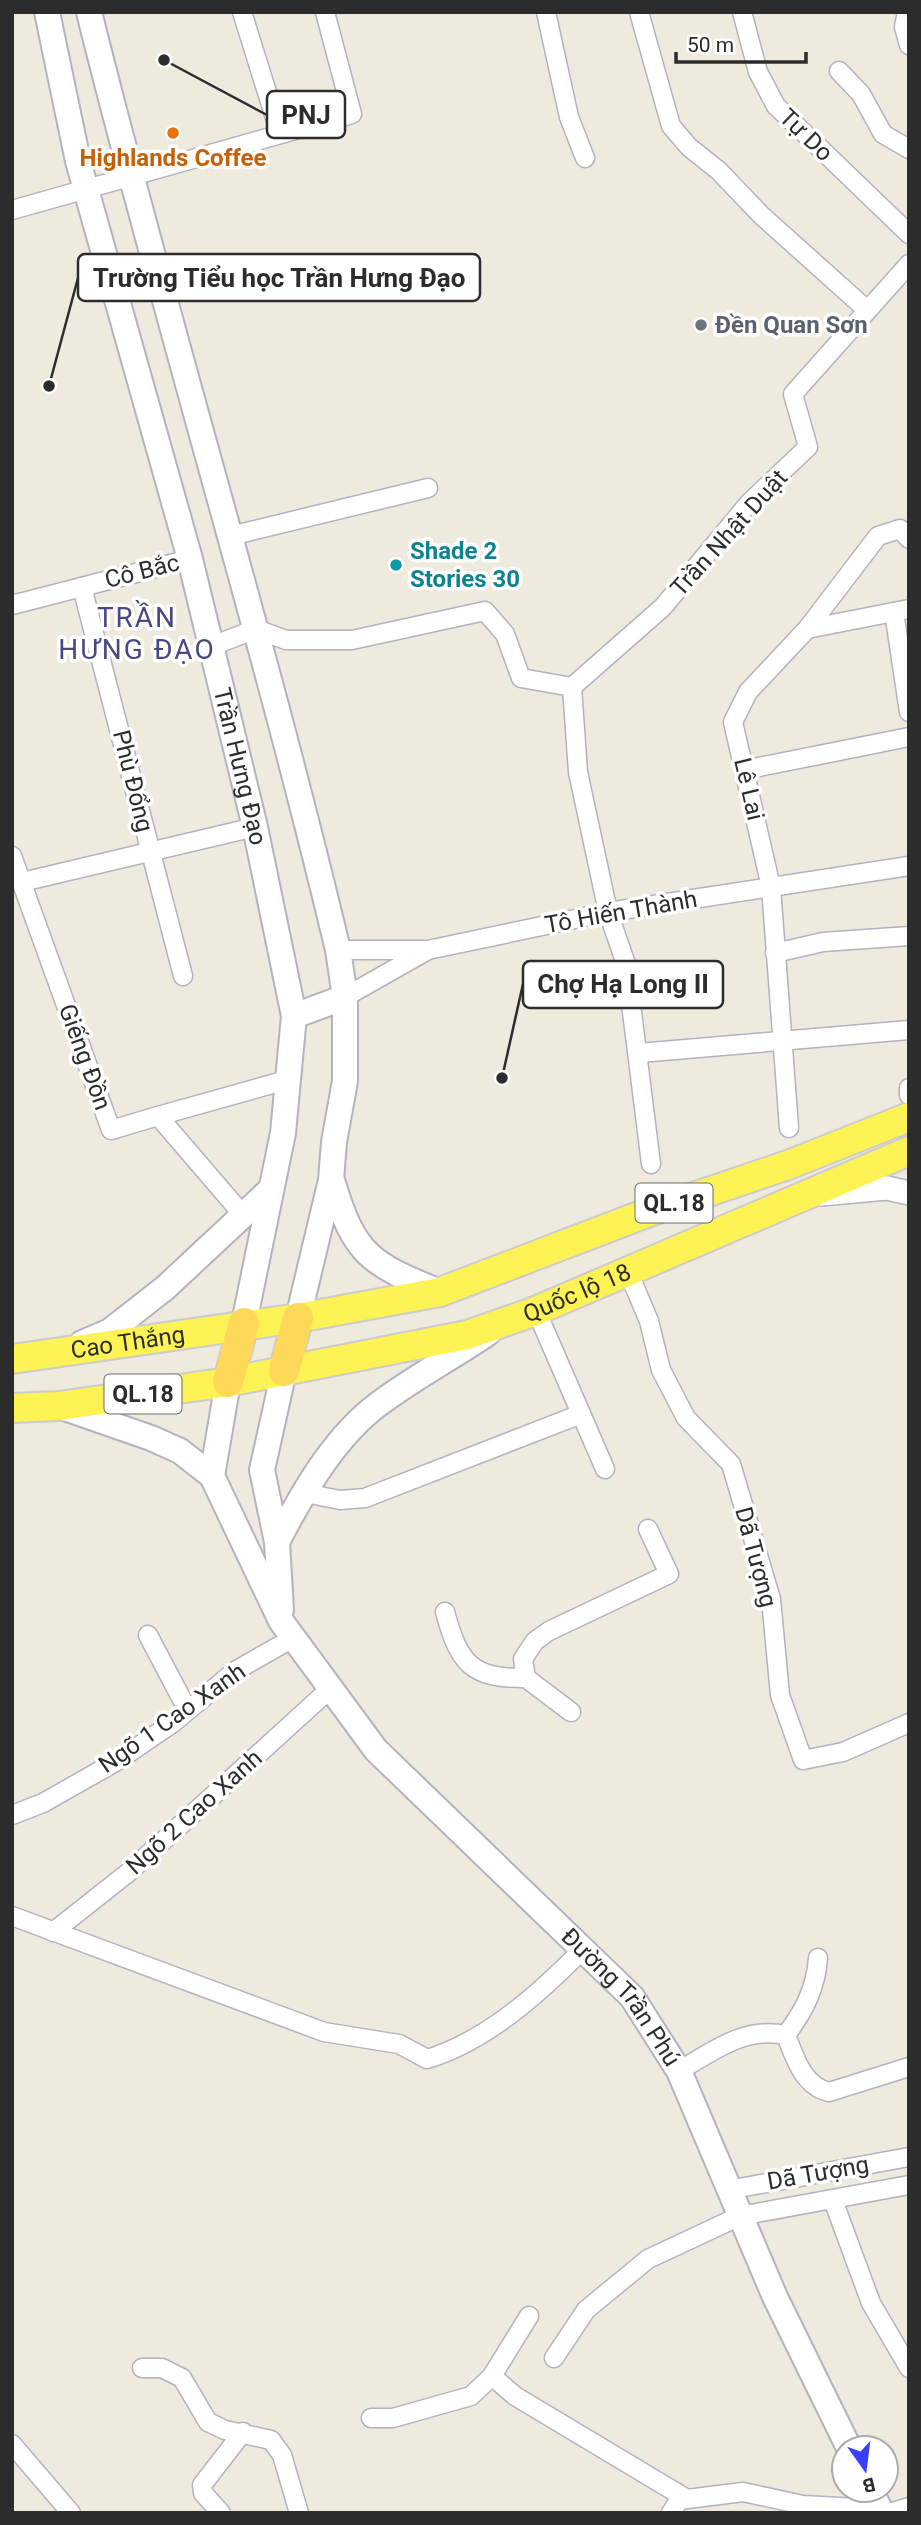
<svg xmlns="http://www.w3.org/2000/svg" width="921" height="2525" viewBox="0 0 921 2525" font-family="Roboto,sans-serif">
  <style>
    .lines { fill: none; stroke-linecap: round; stroke-linejoin: round }
    .minor-casing { stroke: #b2b2c1; stroke-width: 21 }
    .tertiary-casing { stroke: #b2b2c1; stroke-width: 26 }
    .secondary-casing { stroke: #b2b2c1; stroke-width: 28 }
    .primary-casing { stroke: #ccc; stroke-width: 32 }
    .trunk-casing { stroke: #ccc; stroke-width: 33 }
    .minor { stroke: #fff; stroke-width: 18 }
    .tertiary { stroke: #fff; stroke-width: 23 }
    .secondary { stroke: #fff; stroke-width: 24 }
    .primary { stroke: #fdf355; stroke-width: 28 }
    .trunk { stroke: #fed857; stroke-width: 30 }
    .food-dot { fill: #e8710a; stroke: #fff; stroke-width: 2.5 }
    .worship-dot { fill: #6b7280; stroke: #fff; stroke-width: 2.5 }
    .culture-dot { fill: #0f9aa8; stroke: #fff; stroke-width: 2.5 }
    .labels { text-anchor: middle; stroke-width: 7; stroke-linejoin: round; paint-order: stroke }
    .shield { fill: #fff; stroke: #6b6b6b; stroke-width: 2 }
    .shield-label { font-size: 23px; font-weight: bold; fill: #2c2c2c }
    .street-label { font-size: 24px; fill: #2c2c2c; stroke: #fff }
    .food-label { font-size: 24px; font-weight: bold; fill: #c56008; stroke: #fff }
    .worship-label { font-size: 24px; font-weight: bold; fill: #5b616d; stroke: #fff; text-anchor: start }
    .culture-label { font-size: 24px; font-weight: bold; fill: #0d838f; stroke: #fff; text-anchor: start }
    .quarter-label { font-size: 28px; letter-spacing: 2px; fill: #484882; stroke: #fff }
    .leader { fill: none; stroke: #2c2c2c; stroke-width: 2.5 }
    .callout-dot { fill: #2c2c2c; stroke: #fff; stroke-width: 2.5 }
    .callout { fill: #fff; stroke: #2c2c2c; stroke-width: 2.5 }
    .callout-label { font-size: 26px; text-anchor: middle; font-weight: bold; fill: #2c2c2c }
  </style>
  <rect width="100%" height="100%" fill="#efeade"/>
  <g class="lines">
    <!-- minor casing -->
    <g class="minor-casing">
      <g id="minor">
        <polyline points="242,12 280,134"/>
        <polyline points="546,12 569,117 585,158"/>
        <polyline points="639,12 671,126 689,147 719,171 761,215 867,310"/>
        <polyline points="742,12 758,72 776,106 909,234"/>
        <polyline points="907,12 904,27 909,45"/>
        <polyline points="839,71 861,94 883,134 909,149"/>
        <polyline points="12,210 352,114 325,12"/>
        <polyline points="230,536 428,488"/>
        <polyline points="82,587 183,976"/>
        <polyline points="12,605 190,559"/>
        <polyline points="894,612 909,712"/>
        <polyline points="807,629 909,609"/>
        <polyline points="212,646 256,629 286,640 352,640 485,611 505,634 521,678 572,687 578,772 608,912 626,964 651,1164"/>
        <polyline points="572,687 663,607 749,503 808,447 793,394 909,264"/>
        <polyline points="744,770 909,737"/>
        <polyline points="12,856 111,1130 158,1116 243,1215"/>
        <polyline points="22,882 255,827"/>
        <polyline points="338,950 424,950"/>
        <polyline points="775,953 823,942 909,936"/>
        <polyline points="345,997 428,950 608,912 909,866"/>
        <polyline points="639,1053 909,1030"/>
        <polyline points="909,1088 909,1095"/>
        <polyline points="158,1116 290,1079"/>
        <polyline points="789,1128 771,887 733,722 748,692 807,629 878,536 900,529 909,539"/>
        <polyline points="627,1269 649,1321 661,1370 686,1418 731,1464 771,1599 780,1695 803,1760 843,1752 909,1723"/>
        <polyline points="536,1310 605,1469"/>
        <polyline points="305,1493 340,1500 365,1498 581,1414"/>
        <path d="M445,1612c14,51 26,67 81,66"/>
        <polyline points="148,1635 187,1709"/>
        <polyline points="571,1712 526,1678 523,1659 535,1641 549,1631 669,1574 648,1529"/>
        <polyline points="12,1815 43,1803 117,1761 174,1722 235,1671 293,1638"/>
        <path d="M12,1916l312,116 75,12 28,15c60,-18 114,-67 157,-111"/>
        <polyline points="53,1932 129,1872 332,1687"/>
        <path d="M786,2035c18,-24 30,-47 32,-77"/>
        <path d="M679,2071c34,-20 66,-45 107,-36 9,23 17,51 43,57l80,-25"/>
        <polyline points="728,2190 909,2157"/>
        <polyline points="833,2200 871,2303 909,2368"/>
        <polyline points="554,2358 586,2310 648,2259 740,2216 909,2185"/>
        <polyline points="142,2368 162,2368 182,2378 208,2422 225,2430 271,2440 282,2455 299,2513"/>
        <polyline points="492,2376 515,2396 687,2499"/>
        <polyline points="371,2418 393,2418 471,2396 492,2376 529,2316"/>
        <polyline points="12,2444 71,2513"/>
        <polyline points="221,2513 203,2493 202,2485 243,2432"/>
        <polyline points="671,2513 679,2500 743,2492 803,2505 857,2508 876,2513"/>
        <polyline points="889,2513 909,2507"/>
      </g>
    </g>
    <!-- tertiary casing -->
    <g class="tertiary-casing">
      <polyline id="tertiary" points="821,1194 887,1188 909,1193"/>
    </g>
    <!-- secondary casing -->
    <g class="secondary-casing">
      <g id="secondary">
        <path id="s1" d="M47,12l31,149 112,398 65,268 39,189 -11,117 -39,190"/>
        <path d="M89,12c78,314 174,623 249,938l7,47v84l-11,61 -3,38 -33,138"/>
        <polyline points="294,1016 345,997"/>
        <path d="M332,1180c22,75 38,84 108,112"/>
        <polyline points="82,1343 110,1331 165,1288 270,1190"/>
        <path id="s2" d="M228,1382l-16,94 69,145 95,129 256,247 47,74 96,226 74,151"/>
        <polyline points="59,1406 151,1438 180,1451 212,1476"/>
        <path d="M277,1542c24,-46 53,-98 94,-132 36,-29 78,-50 117,-77"/>
        <polyline points="281,1610 277,1542 262,1470 284,1371"/>
        <polyline points="870,2490 882,2513"/>
      </g>
    </g>
    <!-- primary casing -->
    <g class="primary-casing">
      <g id="primary">
        <path id="s3" d="M12,1359l286,-41 142,-26 212,-81 136,-46 121,-48"/>
        <path id="s4" d="M12,1408l47,-2 169,-24 239,-47 66,-23 376,-161"/>
      </g>
    </g>
    <!-- trunk casing -->
    <g class="trunk-casing">
      <g id="trunk">
        <polyline points="284,1371 298,1318"/>
        <polyline points="228,1382 244,1323"/>
      </g>
    </g>
    <!-- minor -->
    <use href="#minor" class="minor"/>
    <!-- tertiary -->
    <use href="#tertiary" class="tertiary"/>
    <!-- secondary -->
    <use href="#secondary" class="secondary"/>
    <!-- primary -->
    <use href="#primary" class="primary"/>
    <!-- trunk -->
    <use href="#trunk" class="trunk"/>
  </g>
  <!-- markers -->
  <circle class="food-dot" cx="173" cy="133" r="7"/>
  <circle class="worship-dot" cx="701" cy="325" r="7"/>
  <circle class="culture-dot" cx="396" cy="565" r="7"/>
  <g class="labels">
    <!-- shield labels -->
    <g class="shield">
      <rect x="635.5" y="1183.5" width="77" height="39" rx="5"/>
      <rect x="104.5" y="1374.5" width="77" height="39" rx="5"/>
    </g>
    <g class="shield-label">
      <text x="674" y="1211">QL.18</text>
      <text x="143" y="1402">QL.18</text>
    </g>
    <!-- street labels -->
    <g class="street-label">
      <text transform="translate(806 135) rotate(44)" y="8">Tự Do</text>
      <text transform="translate(729 533) rotate(-48)" y="8">Trần Nhật Duật</text>
      <text transform="translate(142 571) rotate(-14)" y="8">Cô Bắc</text>
      <text dy="8" stroke="none"><textPath href="#s1" startOffset="779">Trần Hưng Đạo</textPath></text>
      <text transform="translate(133 781) rotate(76)" y="8">Phù Đổng</text>
      <text transform="translate(749 789) rotate(77)" y="8">Lê Lai</text>
      <text transform="translate(621 912) rotate(-10)" y="8">Tô Hiến Thành</text>
      <text transform="translate(85 1057) rotate(70)" y="8">Giếng Đồn</text>
      <text dy="8" stroke="none"><textPath href="#s4" startOffset="579">Quốc lộ 18</textPath></text>
      <text dy="8" stroke="none"><textPath href="#s3" startOffset="117">Cao Thắng</textPath></text>
      <text transform="translate(756 1557) rotate(75)" y="8">Dã Tượng</text>
      <text transform="translate(172 1718) rotate(-35)" y="8">Ngõ 1 Cao Xanh</text>
      <text transform="translate(194 1812) rotate(-42)" y="8">Ngõ 2 Cao Xanh</text>
      <text dy="8" stroke="none"><textPath href="#s2" startOffset="765">Đường Trần Phú</textPath></text>
      <text transform="translate(818 2173) rotate(-10)" y="8">Dã Tượng</text>
    </g>
    <!-- food labels -->
    <g class="food-label">
      <text x="173" y="166">Highlands Coffee</text>
    </g>
    <!-- worship labels -->
    <g class="worship-label">
      <text x="715" y="333">Đền Quan Sơn</text>
    </g>
    <!-- culture labels -->
    <g class="culture-label">
      <text x="410" y="559">Shade 2<tspan x="410" dy="28">Stories 30</tspan></text>
    </g>
    <!-- quarter labels -->
    <g class="quarter-label">
      <text x="137" y="627">TRẦN<tspan x="137" dy="32">HƯNG ĐẠO</tspan></text>
    </g>
  </g>
  <!-- callouts -->
  <path class="leader" d="M164 60L267 115M49 386L78 278M502 1078L523 984"/>
  <g class="callout-dot">
    <circle cx="164" cy="60" r="7"/>
    <circle cx="49" cy="386" r="7"/>
    <circle cx="502" cy="1078" r="7"/>
  </g>
  <g class="callout">
    <rect x="267" y="91" width="78" height="47" rx="7"/>
    <rect x="78" y="254" width="402" height="47" rx="7"/>
    <rect x="523" y="961" width="200" height="47" rx="7"/>
  </g>
  <g class="callout-label">
    <text x="306" y="124">PNJ</text>
    <text x="279" y="287">Trường Tiểu học Trần Hưng Đạo</text>
    <text x="623" y="993">Chợ Hạ Long II</text>
  </g>
  <!-- border -->
  <rect width="921" height="2525" fill="none" stroke="#2c2c2c" stroke-width="28"/>
  <!-- north arrow -->
  <g transform="translate(865 2469) rotate(166)"><circle r="33" fill="#ffffff" stroke="#ababab" stroke-width="2"/>
  <path d="M0-5L12 26L0 18L-12 26Z" fill="#3b3eff"/>
  <text y="-10" font-size="19" font-weight="bold" text-anchor="middle" fill="#2c2c2c">B</text>
  </g>
  <!-- scale -->
  <path d="M676 52v10h130v-10" fill="none" stroke="#2c2c2c" stroke-width="3.5"/>
  <text x="687" y="52" font-size="21" fill="#2c2c2c" stroke="#ffffff" stroke-width="5" paint-order="stroke">50 m</text>
</svg>
